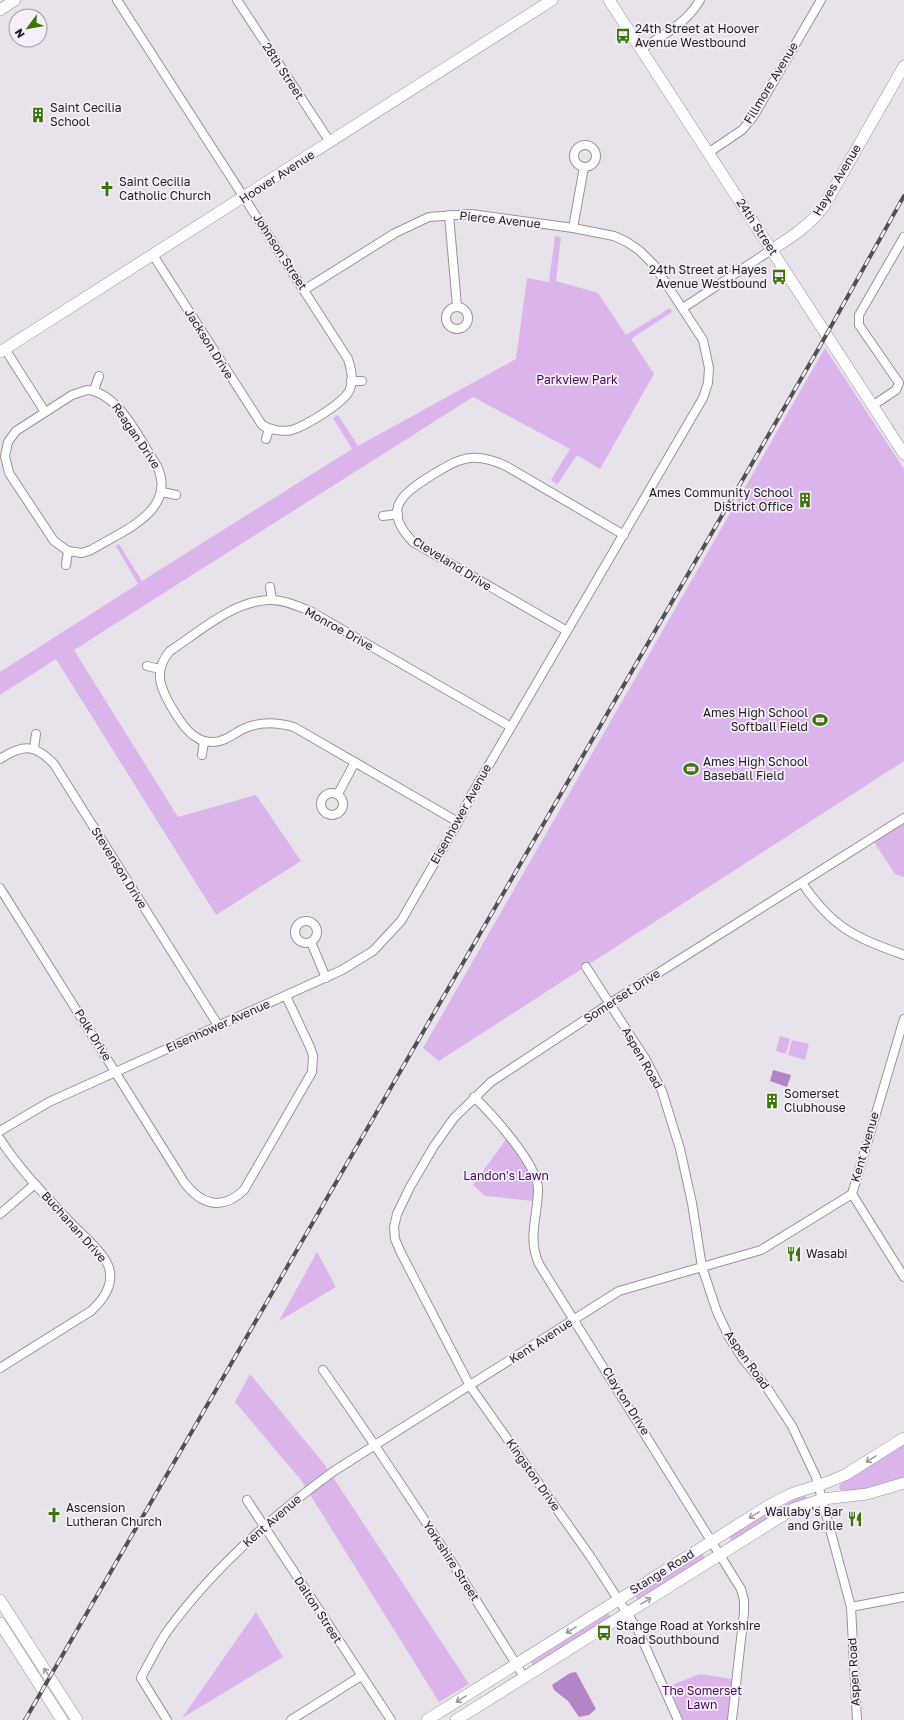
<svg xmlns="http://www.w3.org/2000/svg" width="904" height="1720" viewBox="0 0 904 1720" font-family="'Golos Text',sans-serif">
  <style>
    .green { fill: #dbb4ec }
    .water { fill: #b286c6 }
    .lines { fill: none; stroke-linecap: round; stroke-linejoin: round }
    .street-casing { stroke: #99939c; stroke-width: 10 }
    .secondary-casing { stroke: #99939c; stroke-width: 12 }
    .street { stroke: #fff; stroke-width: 8 }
    .secondary { stroke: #fff; stroke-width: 11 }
    .rail-casing { stroke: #535055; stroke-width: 4 }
    .rail { stroke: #f6eff9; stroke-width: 2.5; stroke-dasharray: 8; stroke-linecap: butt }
    .oneway { stroke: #9b9a9c }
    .labels { text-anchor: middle; stroke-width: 3.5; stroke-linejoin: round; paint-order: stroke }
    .poi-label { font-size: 12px; fill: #201e22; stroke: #f6eff9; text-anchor: start }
    .street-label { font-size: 12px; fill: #201e22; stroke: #f6eff9 }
    .park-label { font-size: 12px; fill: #440958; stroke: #f6eff9 }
  </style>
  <rect width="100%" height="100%" fill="#e8e2eb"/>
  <!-- green -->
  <g class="green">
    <polygon points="555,236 561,237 556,281 598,293 626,335 670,308 672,312 631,339 654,374 600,469 577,455 557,485 551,480 570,449 473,397 74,650 178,817 256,795 301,861 216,915 56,659 0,695 0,672 138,584 116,546 119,544 142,581 352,449 333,418 338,415 358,446 516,359 527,278 549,282"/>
    <polygon points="825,348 904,469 904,761 439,1061 423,1048"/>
    <polygon points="904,823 904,877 895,874 874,842"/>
    <polygon points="780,1036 790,1039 786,1054 776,1051"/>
    <polygon points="792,1040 809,1044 805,1060 788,1055"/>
    <path d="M507,1138c13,21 29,37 26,63l-48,-5 -12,-11z"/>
    <polygon points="317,1252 336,1287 279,1321"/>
    <polygon points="250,1374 325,1465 469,1684 439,1702 301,1480 235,1402"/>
    <path d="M904,1444v35c-16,6 -48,17 -64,11l-1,-4 3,-3z"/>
    <polygon points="805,1494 807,1500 732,1541 729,1536 786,1502"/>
    <polygon points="702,1553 705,1558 638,1600 635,1596"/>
    <polygon points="256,1612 283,1657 182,1718"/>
    <polygon points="608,1613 611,1617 533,1666 530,1661"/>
    <polygon points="700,1674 732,1679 728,1720 683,1720 669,1686"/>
  </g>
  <!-- water -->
  <g class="water">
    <polygon points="773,1070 791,1075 787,1087 770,1081"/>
    <polygon points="576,1672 596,1709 589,1715 579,1717 568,1701 554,1690 552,1685 570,1673"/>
  </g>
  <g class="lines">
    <!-- street casing -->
    <g class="street-casing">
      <g id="street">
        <path d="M117,0l231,359c3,9 6,20 2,30 -4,13 -45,37 -58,41 -10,2 -22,0 -30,-5l-109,-170"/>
        <polyline points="237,0 330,142"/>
        <path d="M641,49c22,-14 45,-25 59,-49"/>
        <circle cx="585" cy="156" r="11"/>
        <polyline points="708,153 742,130 753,117 821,0"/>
        <polyline points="449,215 457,306"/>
        <polyline points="573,228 584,167"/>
        <circle cx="457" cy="318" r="11"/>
        <polyline points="683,308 771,250"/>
        <polyline points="5,349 45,412"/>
        <polyline points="351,381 362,381"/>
        <path d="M87,390c32,2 54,52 70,76 21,45 -35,65 -66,84l-9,3 -14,-2 -14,-10 -45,-68 -4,-17 3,-14 8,-11 56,-36z"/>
        <polyline points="94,390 99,376"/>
        <polyline points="872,406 896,390 899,383 859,325 859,315 904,237"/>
        <polyline points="266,439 269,429"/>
        <polyline points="162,492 176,495"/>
        <polyline points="383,516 398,514"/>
        <polyline points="66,565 68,551"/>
        <polyline points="270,587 272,600"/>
        <path d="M567,631l-154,-89c-32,-33 -11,-48 19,-67 12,-7 25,-16 39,-17 12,-1 24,3 35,8l118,69"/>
        <polyline points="147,666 160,669"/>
        <polyline points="34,748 36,734"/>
        <polyline points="202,755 204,741"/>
        <path d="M0,759c23,-15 35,-15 54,5l164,261"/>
        <circle cx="332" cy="804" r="11"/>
        <polyline points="338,794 355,762"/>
        <path d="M458,822l-164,-95c-18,-5 -36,-6 -53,3 -9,5 -17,12 -28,12 -6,0 -12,-1 -17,-5 -13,-7 -35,-44 -36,-59 -1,-11 3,-19 10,-27 29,-19 64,-51 101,-51 13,0 27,6 39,11l201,116"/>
        <path d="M802,883c31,45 52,54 102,72"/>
        <path d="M0,888l184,294c17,23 38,29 60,8l68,-118 1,-16 -3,-9 -24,-51"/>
        <circle cx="306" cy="932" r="11"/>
        <polyline points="311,942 326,978"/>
        <polyline points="586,967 646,1060 662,1091 680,1149 692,1203 702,1267 717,1312 729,1337 743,1359 767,1388 792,1426 816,1477 851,1607 857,1720"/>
        <path d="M474,1097c18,17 64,68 64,92 0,27 -11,49 1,75l202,325 3,11v12l-12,108"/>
        <polyline points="0,1131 49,1102 342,970 373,951 401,921 458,822 472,794 703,398 708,383 709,368 703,340 654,265 640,251 627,242 614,236 573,228 471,214 429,217 395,233 304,290"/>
        <path d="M0,1139c19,30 45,56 69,82 11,12 36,32 40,47 5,17 -6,32 -18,43l-91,57"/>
        <polyline points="852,1194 904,1277"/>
        <polyline points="0,1214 35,1184"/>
        <path d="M323,1370c70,100 137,203 201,307"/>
        <polyline points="247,1500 391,1720"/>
        <polyline points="851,1607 904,1597"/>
        <path d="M167,1720l-26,-42c8,-15 16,-31 25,-45 46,-64 105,-116 168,-162l285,-180 142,-41 91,-56 52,-175"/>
        <polyline points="291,1720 361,1676"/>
        <polyline points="678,1720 638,1630 590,1556 470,1386 401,1253 395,1239 394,1227 397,1214 410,1187 434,1146 454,1118 491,1082 609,1004 904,818"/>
      </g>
    </g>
    <!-- secondary casing -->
    <g class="secondary-casing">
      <g id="secondary">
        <polyline points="609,0 904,454"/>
        <polyline points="0,10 15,0"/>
        <path d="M771,250c21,-13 39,-25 53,-44l80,-140"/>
        <polyline points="0,352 552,0"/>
        <polyline points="0,1600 77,1720"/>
        <polyline points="0,1623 62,1720"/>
        <polyline points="427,1720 768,1506 791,1494 828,1482 845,1475 904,1438"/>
        <polyline points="456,1720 793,1509 823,1499 867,1494 904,1483"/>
      </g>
    </g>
    <!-- street -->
    <use href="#street" class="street"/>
    <!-- secondary -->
    <use href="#secondary" class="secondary"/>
    <!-- rail casing -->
    <g class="rail-casing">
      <polyline id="rail" points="25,1720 820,346 904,196"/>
    </g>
    <!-- rail -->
    <use href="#rail" class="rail"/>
  </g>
  <!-- one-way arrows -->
  <defs><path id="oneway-shaft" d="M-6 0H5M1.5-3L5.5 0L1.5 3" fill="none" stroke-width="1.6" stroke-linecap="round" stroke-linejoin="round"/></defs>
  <g class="oneway">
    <use href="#oneway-shaft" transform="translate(871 1459) rotate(148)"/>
    <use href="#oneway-shaft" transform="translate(754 1515) rotate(148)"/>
    <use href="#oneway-shaft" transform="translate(646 1601) rotate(-32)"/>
    <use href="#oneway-shaft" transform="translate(571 1630) rotate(148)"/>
    <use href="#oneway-shaft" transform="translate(47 1673) rotate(-123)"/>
    <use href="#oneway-shaft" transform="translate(461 1699) rotate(148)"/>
  </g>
  <!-- icons -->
  <defs>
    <g id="bus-bare" transform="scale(1.2)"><path d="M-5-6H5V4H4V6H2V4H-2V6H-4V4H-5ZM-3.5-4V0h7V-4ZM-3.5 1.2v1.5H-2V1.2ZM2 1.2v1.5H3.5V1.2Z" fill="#3c7609" stroke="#f6eff9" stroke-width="2.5" paint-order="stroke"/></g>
    <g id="building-bare" transform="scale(1.2)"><path d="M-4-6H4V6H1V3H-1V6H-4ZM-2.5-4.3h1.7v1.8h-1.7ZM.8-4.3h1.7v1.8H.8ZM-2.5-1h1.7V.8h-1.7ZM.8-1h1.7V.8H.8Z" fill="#3c7609" stroke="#f6eff9" stroke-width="2.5" paint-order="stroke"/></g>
    <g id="church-bare" transform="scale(1.2)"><path d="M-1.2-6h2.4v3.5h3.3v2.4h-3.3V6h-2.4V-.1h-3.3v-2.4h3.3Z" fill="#3c7609" stroke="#f6eff9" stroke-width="2.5" paint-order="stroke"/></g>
    <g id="stadium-bare" transform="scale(1.2)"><path d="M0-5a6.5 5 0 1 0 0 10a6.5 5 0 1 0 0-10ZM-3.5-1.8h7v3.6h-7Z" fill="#3c7609" stroke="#f6eff9" stroke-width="2.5" paint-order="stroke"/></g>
    <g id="restaurant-bare" transform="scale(1.2)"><path d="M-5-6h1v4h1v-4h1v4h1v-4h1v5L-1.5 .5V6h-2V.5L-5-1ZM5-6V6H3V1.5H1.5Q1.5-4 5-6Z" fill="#3c7609" stroke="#f6eff9" stroke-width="2.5" paint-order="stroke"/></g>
  </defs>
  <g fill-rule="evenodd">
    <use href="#bus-bare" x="623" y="36"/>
    <use href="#building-bare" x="38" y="115"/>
    <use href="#church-bare" x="107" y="189"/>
    <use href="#bus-bare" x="779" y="277"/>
    <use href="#building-bare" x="805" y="500"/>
    <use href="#stadium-bare" x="820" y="720"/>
    <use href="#stadium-bare" x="691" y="769"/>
    <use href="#building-bare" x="772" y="1101"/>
    <use href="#restaurant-bare" x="794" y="1254"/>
    <use href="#church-bare" x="54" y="1515"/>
    <use href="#restaurant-bare" x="855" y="1519"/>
    <use href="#bus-bare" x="604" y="1633"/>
  </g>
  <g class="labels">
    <!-- poi labels -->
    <g class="poi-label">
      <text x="635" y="33">24th Street at Hoover<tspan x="635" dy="14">Avenue Westbound</tspan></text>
      <text x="50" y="112">Saint Cecilia<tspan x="50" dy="14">School</tspan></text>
      <text x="119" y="186">Saint Cecilia<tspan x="119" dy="14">Catholic Church</tspan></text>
      <text x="767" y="274" text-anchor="end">24th Street at Hayes<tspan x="767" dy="14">Avenue Westbound</tspan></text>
      <text x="793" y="497" text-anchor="end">Ames Community School<tspan x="793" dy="14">District Office</tspan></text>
      <text x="808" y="717" text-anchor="end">Ames High School<tspan x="808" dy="14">Softball Field</tspan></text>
      <text x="703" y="766">Ames High School<tspan x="703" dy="14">Baseball Field</tspan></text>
      <text x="784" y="1098">Somerset<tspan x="784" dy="14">Clubhouse</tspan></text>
      <text x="806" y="1258">Wasabi</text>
      <text x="66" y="1512">Ascension<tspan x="66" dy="14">Lutheran Church</tspan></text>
      <text x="843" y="1516" text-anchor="end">Wallaby's Bar<tspan x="843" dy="14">and Grille</tspan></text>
      <text x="616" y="1630">Stange Road at Yorkshire<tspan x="616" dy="14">Road Southbound</tspan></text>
    </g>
    <!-- street labels -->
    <g class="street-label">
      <text transform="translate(283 71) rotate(57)" y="4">28th Street</text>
      <text transform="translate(771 83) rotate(-59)" y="4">Fillmore Avenue</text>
      <text transform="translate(277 177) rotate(-33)" y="4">Hoover Avenue</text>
      <text transform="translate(837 180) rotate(-59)" y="4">Hayes Avenue</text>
      <text transform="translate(500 220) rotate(6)" y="4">Pierce Avenue</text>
      <text transform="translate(757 227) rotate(57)" y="4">24th Street</text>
      <text transform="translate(280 252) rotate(57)" y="4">Johnson Street</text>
      <text transform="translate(209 344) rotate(58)" y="4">Jackson Drive</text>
      <text transform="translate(136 436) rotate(56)" y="4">Reagan Drive</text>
      <text transform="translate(452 564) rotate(32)" y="4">Cleveland Drive</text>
      <text transform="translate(339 629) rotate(29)" y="4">Monroe Drive</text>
      <text transform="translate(461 814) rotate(-61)" y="4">Eisenhower Avenue</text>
      <text transform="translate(119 868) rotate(58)" y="4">Stevenson Drive</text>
      <text transform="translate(622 996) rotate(-33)" y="4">Somerset Drive</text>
      <text transform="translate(218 1026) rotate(-24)" y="4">Eisenhower Avenue</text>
      <text transform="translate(93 1035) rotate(58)" y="4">Polk Drive</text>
      <text transform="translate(642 1058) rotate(60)" y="4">Aspen Road</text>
      <text transform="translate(865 1147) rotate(-74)" y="4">Kent Avenue</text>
      <text transform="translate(74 1227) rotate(48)" y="4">Buchanan Drive</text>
      <text transform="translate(541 1341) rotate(-33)" y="4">Kent Avenue</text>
      <text transform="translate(747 1360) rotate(55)" y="4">Aspen Road</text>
      <text transform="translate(626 1401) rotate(58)" y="4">Clayton Drive</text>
      <text transform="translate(533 1475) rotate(55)" y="4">Kingston Drive</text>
      <text transform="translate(272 1521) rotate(-41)" y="4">Kent Avenue</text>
      <text transform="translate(451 1561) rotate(57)" y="4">Yorkshire Street</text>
      <text transform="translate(662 1572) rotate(-32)" y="4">Stange Road</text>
      <text transform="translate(318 1610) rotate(57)" y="4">Dalton Street</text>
      <text transform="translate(854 1672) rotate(-93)" y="4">Aspen Road</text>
    </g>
    <!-- park labels -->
    <g class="park-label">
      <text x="577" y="384">Parkview Park</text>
      <text x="506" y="1180">Landon's Lawn</text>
      <text x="702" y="1695">The Somerset<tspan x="702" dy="14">Lawn</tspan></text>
    </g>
  </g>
  <!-- north arrow -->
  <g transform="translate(28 28) rotate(238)"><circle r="19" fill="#f6eff9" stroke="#a09ba3"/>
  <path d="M0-3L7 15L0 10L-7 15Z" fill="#3c7609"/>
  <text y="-6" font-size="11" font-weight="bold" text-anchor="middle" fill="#201e22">N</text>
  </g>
</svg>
